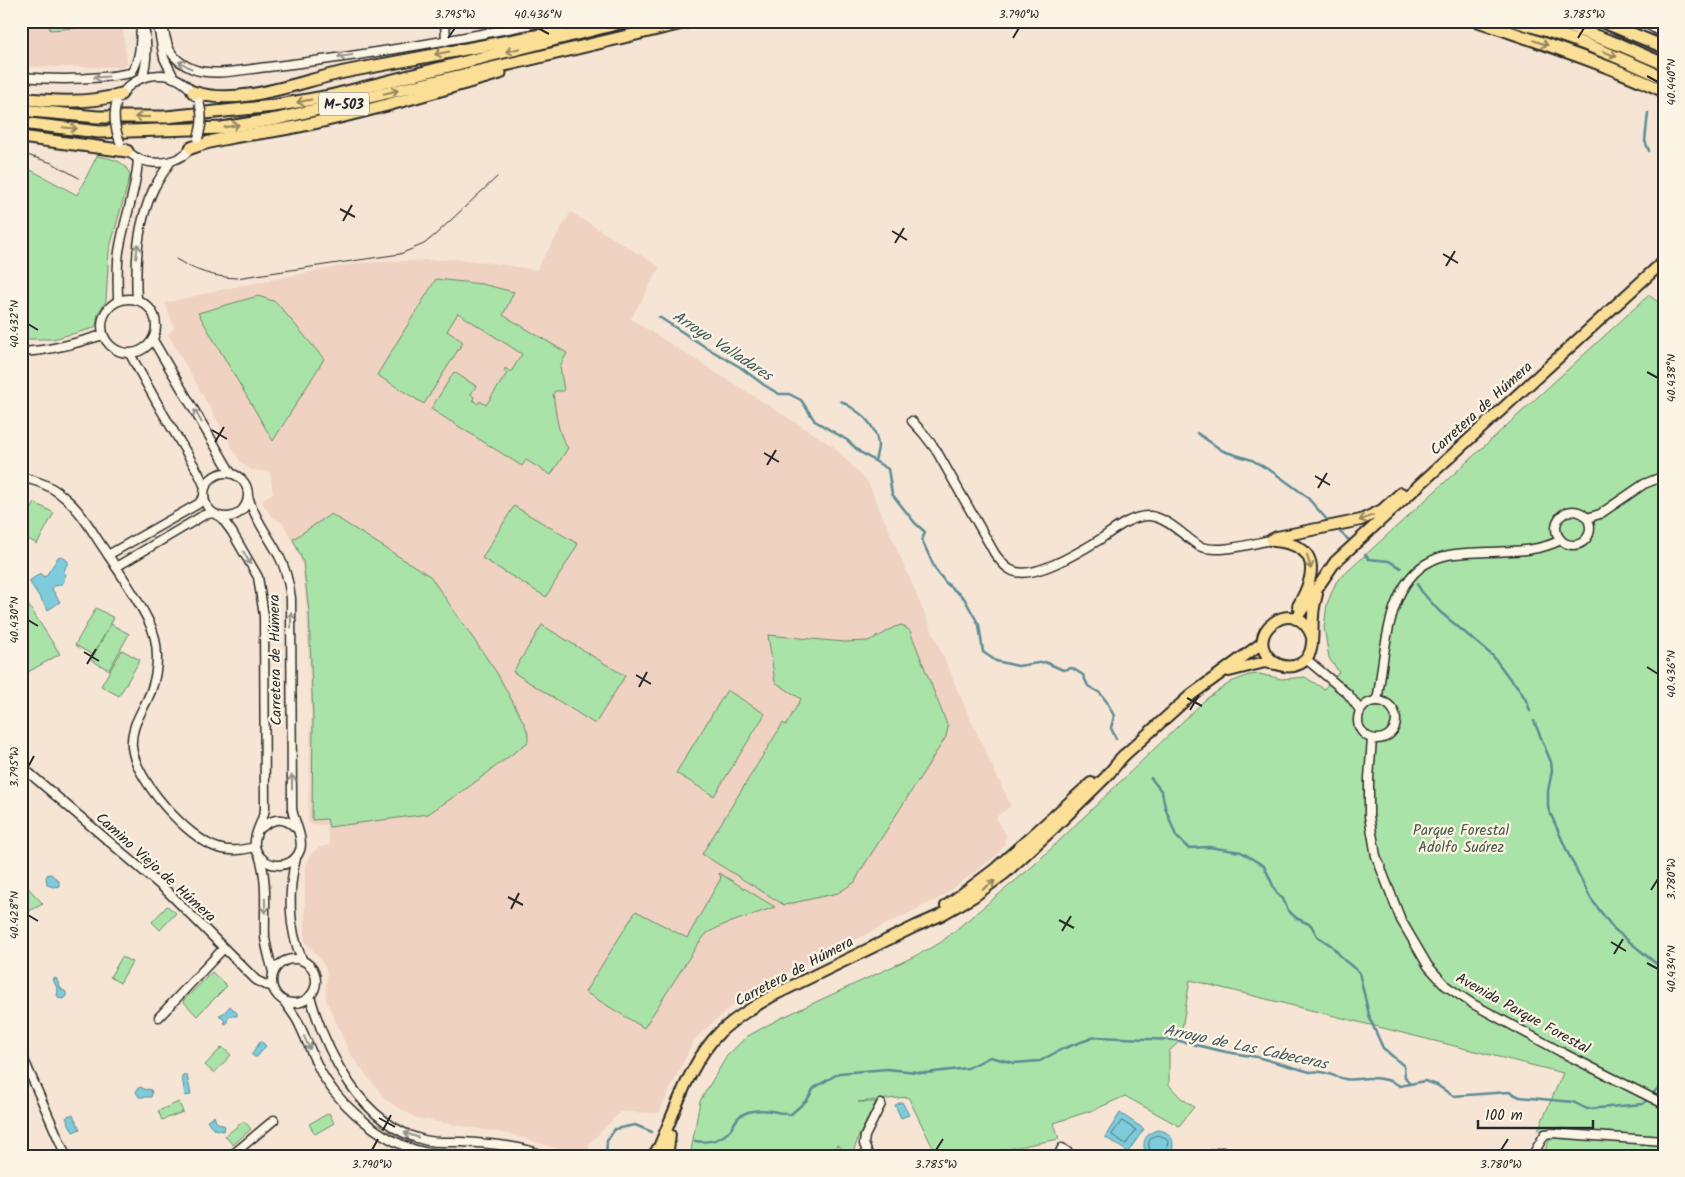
<svg xmlns="http://www.w3.org/2000/svg" width="1685" height="1177" viewBox="0 0 1685 1177" font-family="Kalam,sans-serif">
  <style>
    .built { fill: #efd2c2 }
    .green { fill: #aae3a7; stroke: #6a8769 }
    .water { fill: #7dcbdb; stroke: #5c8b95 }
    .lines { fill: none; stroke-linecap: round; stroke-linejoin: round }
    .shore { stroke: #4c6b71; stroke-width: 1 }
    .stream { stroke: #5c8b95; stroke-width: 2.5 }
    .minor-casing { stroke: #2b2b2b; stroke-width: 11 }
    .major-casing { stroke: #2b2b2b; stroke-width: 14 }
    .highway-casing { stroke: #2b2b2b; stroke-width: 15 }
    .minor { stroke: #fcf5e5; stroke-width: 8 }
    .major { stroke: #fbdf96; stroke-width: 10 }
    .highway { stroke: #fbdf96; stroke-width: 11 }
    .tram { stroke: #2b2b2b; stroke-width: 1 }
    .minor-bridge-casing { stroke: #2b2b2b; stroke-width: 11; stroke-linecap: butt }
    .minor-bridge { stroke: #fcf5e5; stroke-width: 8 }
    .oneway { stroke: #938560 }
    .oneway2 { stroke: #949088 }
    .ticks { fill: none; stroke: #2b2b2b; stroke-width: 2 }
    .labels { text-anchor: middle; stroke-width: 4.5; stroke-linejoin: round; paint-order: stroke }
    .shield { fill: #fcf5e5; stroke: #6a6863; stroke-width: 1 }
    .shield-label { font-size: 14px; font-weight: bold; fill: #2b2b2b }
    .street-label { font-size: 15px; fill: #2b2b2b; stroke: #fcf5e5 }
    .park-label { font-size: 15px; fill: #4b594a; stroke: #fcf5e5 }
    .water-label { font-size: 16px; font-style: italic; fill: #445b60; stroke: #fcf5e5 }
    .neatline { fill: none; stroke: #2b2b2b; stroke-width: 2 }
    .ticks-label { font-size: 12px; text-anchor: middle; fill: #2b2b2b }
  </style>
  <rect width="100%" height="100%" fill="#f6e5d5"/>
  <filter id="ink" filterUnits="userSpaceOnUse"><feTurbulence type="fractalNoise" baseFrequency=".02" numOctaves="2"/><feDisplacementMap in="SourceGraphic" scale="10" xChannelSelector="R" yChannelSelector="G"/><feConvolveMatrix kernelMatrix="1 2 1 2 8 2 1 2 1" color-interpolation-filters="sRGB"/></filter>
  <g filter="url(#ink)">
    <!-- built -->
    <g class="built">
      <polygon points="21,21 122,21 127,63 123,67 30,67 23,63 21,59"/>
      <polygon points="571,212 660,267 631,319 833,446 868,482 968,714 1011,806 996,817 1006,835 1004,845 998,854 942,897 783,975 735,1003 694,1040 659,1113 620,1112 589,1144 589,1156 562,1150 509,1134 416,1118 386,1100 350,1054 326,1000 327,972 320,958 305,942 305,868 311,854 319,847 330,845 326,825 310,824 308,819 311,712 306,604 302,566 297,551 283,523 272,517 263,504 263,499 273,493 270,472 252,470 241,463 168,334 174,328 165,303 224,289 357,263 456,259 499,264 536,270"/>
    </g>
    <!-- green -->
    <g class="green">
      <polygon points="74,21 75,28 50,30 49,23"/>
      <polygon points="81,21 106,21 106,26 81,28"/>
      <path d="M97,156c15,3 29,4 33,20l-21,75 -3,50 -8,12 -2,13 -5,3 -38,10h-32v-172l10,3 46,25z"/>
      <path d="M436,279l46,5 32,8 -11,23 64,38 -7,13 4,25h-9l-2,3c3,17 4,40 15,54l-17,27 -25,-15 -4,6 -91,-57 23,-37 22,14 -5,8 3,3 -1,3 5,4 2,-3 6,4 21,-32 -3,-2 1,-3 6,4 11,-18 -64,-41 -11,18 16,11 -39,62 -47,-29z"/>
      <polygon points="1649,295 1664,307 1664,1156 1543,1156 1549,1140 1552,1140 1551,1137 1538,1130 1563,1073 1190,980 1180,1041 1169,1051 1169,1085 1180,1097 1194,1107 1179,1126 1125,1096 1096,1109 1054,1123 1059,1139 971,1156 937,1156 908,1097 858,1102 876,1102 859,1136 852,1155 837,1145 828,1156 690,1156 700,1101 727,1056 746,1037 779,1019 911,958 940,943 1033,866 1206,699 1231,682 1249,675 1259,674 1282,679 1305,677 1324,689 1339,672 1329,658 1324,627 1327,604 1336,582"/>
      <polygon points="258,296 276,302 324,359 273,441 198,313"/>
      <polygon points="35,503 54,513 37,544 21,535 21,527"/>
      <polygon points="514,506 578,544 546,597 482,558"/>
      <polygon points="331,514 430,576 497,673 525,725 528,734 528,742 470,786 428,814 329,827 327,819 312,820 313,719 309,612 303,561 293,539"/>
      <polygon points="21,594 60,654 21,676"/>
      <polygon points="96,608 114,618 93,655 75,645"/>
      <polygon points="111,624 129,634 109,670 91,660"/>
      <polygon points="542,625 625,676 595,724 513,672"/>
      <polygon points="902,625 910,631 948,727 946,737 861,870 855,882 838,893 784,905 702,854 783,723 786,725 801,699 775,682 768,635 844,642 868,641 883,634 894,627"/>
      <polygon points="122,650 140,660 119,696 101,686"/>
      <polygon points="727,690 765,714 714,796 676,773"/>
      <polygon points="719,873 775,907 723,925 707,933 698,944 644,1028 585,992 636,911 687,938 721,878"/>
      <polygon points="21,880 43,904 27,912 21,905"/>
      <polygon points="167,906 176,913 160,930 152,922"/>
      <polygon points="122,957 132,962 120,983 110,977"/>
      <polygon points="212,972 227,986 197,1016 183,1001"/>
      <polygon points="222,1047 231,1055 214,1073 205,1065"/>
      <polygon points="179,1102 183,1112 162,1120 158,1111"/>
      <polygon points="329,1113 334,1123 315,1134 309,1124"/>
      <polygon points="244,1121 251,1129 233,1145 225,1136"/>
    </g>
    <!-- water -->
    <g class="water">
      <path d="M61,556l7,5c0,3 -2,5 -3,7 -2,8 3,12 -5,17l-6,1 -2,3 8,13 -12,8 -19,-29 12,-8 2,4 3,-1c4,-7 8,-11 12,-19z"/>
      <polygon points="48,874 51,874 59,881 59,886 54,887 47,885 46,877"/>
      <polygon points="56,978 61,989 66,992 66,996 63,999 59,998 57,995 58,991 53,979"/>
      <polygon points="230,1006 237,1013 237,1016 231,1016 227,1020 227,1023 225,1024 224,1020 219,1015 224,1013"/>
      <polygon points="261,1041 266,1046 257,1057 255,1057 252,1055 252,1053"/>
      <polygon points="187,1075 191,1095 185,1096 182,1076"/>
      <polygon points="141,1087 145,1090 148,1089 151,1090 152,1093 151,1097 139,1097 136,1092 138,1088"/>
      <polygon points="902,1102 909,1115 901,1118 895,1105"/>
      <polygon points="1120,1113 1144,1129 1128,1152 1105,1137"/>
      <polygon points="69,1115 73,1115 80,1129 73,1132 66,1118"/>
      <polygon points="214,1116 216,1122 225,1126 223,1131 213,1129 207,1120"/>
      <path d="M1157,1130c14,0 21,14 12,26h-21c-8,-11 -4,-22 9,-26z"/>
    </g>
    <g class="lines">
      <!-- shore -->
      <g class="shore">
        <polygon points="1122,1121 1136,1130 1126,1144 1112,1135"/>
        <path d="M1152,1156c-1,-4 -4,-9 -3,-13 2,-11 15,-9 19,-1l-3,14"/>
      </g>
      <!-- stream -->
      <g class="stream">
        <polyline points="1648,113 1645,141 1649,151"/>
        <polyline points="1663,165 1664,166"/>
        <polyline points="659,317 707,348 740,367 764,385 779,394 789,394 801,400 815,421 847,440 860,452 888,469 892,494 915,523 925,532 922,540 935,569 946,583 964,598 979,625 983,652 996,661 1018,666 1045,662 1063,670 1072,668 1083,675 1088,686 1100,693 1107,702 1114,716 1111,728 1116,739"/>
        <path d="M841,401c17,10 35,21 37,44 0,5 -2,11 -3,16"/>
        <polyline points="1197,433 1223,451 1252,460 1276,474 1306,496 1329,522"/>
        <polyline points="1340,532 1350,541"/>
        <polyline points="1365,555 1369,559 1389,561 1401,568"/>
        <polyline points="1417,584 1422,592 1439,611 1493,656 1510,679 1518,687 1527,702 1530,711"/>
        <polyline points="1534,721 1551,762 1552,771 1548,791 1548,808 1568,853 1591,899 1614,929 1664,970"/>
        <polyline points="1151,778 1162,792 1165,807 1176,836 1188,848 1209,847 1241,852 1264,866 1276,892 1283,899 1288,910 1296,918 1311,925 1317,936 1332,946 1344,960 1359,972 1370,1019 1383,1048 1404,1066 1405,1077 1409,1083"/>
        <path d="M695,1141c14,2 26,0 36,-12 3,-4 4,-9 9,-13 13,-10 35,-5 50,-1l17,-15 7,-12 25,-15 48,-4 39,4 42,-5 22,-11 24,6 26,-2 22,-12 33,-12 80,3 51,12 31,5 53,15c13,-2 22,4 35,7 8,2 16,-1 24,-1 10,0 23,2 31,8l25,-5 12,4 16,11 56,-4 11,5 53,5 14,7 56,-5 16,-17 5,-3"/>
        <polyline points="606,1156 607,1141 615,1129 635,1125 652,1132"/>
      </g>
      <!-- minor casing -->
      <g class="minor-casing">
        <g id="minor">
          <polyline points="157,21 164,58 174,78"/>
          <path d="M162,21c5,24 5,37 31,48 20,8 53,0 75,-2 94,-11 187,-27 280,-46"/>
          <polyline points="445,21 446,41"/>
          <polyline points="1642,21 1664,34"/>
          <path d="M21,77c36,3 74,3 110,-4 11,-16 9,-33 10,-52"/>
          <path d="M142,78c6,-18 5,-34 2,-52"/>
          <path d="M120,97c16,-28 59,-30 75,-1"/>
          <path d="M125,148c17,21 52,19 68,-2"/>
          <circle cx="129" cy="326" r="27"/>
          <path d="M137,300c-2,-38 0,-77 17,-112 5,-9 11,-18 17,-27"/>
          <path d="M118,301c0,-18 -2,-37 2,-55 5,-29 17,-58 18,-88"/>
          <polyline points="153,340 231,473"/>
          <path d="M21,352c29,-1 55,-9 82,-17"/>
          <polyline points="130,354 161,410 198,472 205,487"/>
          <path d="M912,421l11,12 13,17 59,104c5,6 9,13 16,16 20,12 70,-19 88,-30 15,-10 32,-25 51,-24 18,2 35,21 49,30 19,8 51,-2 72,-6"/>
          <circle cx="226" cy="495" r="22"/>
          <path d="M21,477c17,4 31,9 44,21 16,13 26,32 37,48 16,24 33,48 46,74 6,11 9,25 9,37 0,11 -2,23 -6,34 -7,19 -21,34 -19,56 3,32 55,91 86,101 13,4 24,2 37,-1"/>
          <circle cx="1573" cy="528" r="17"/>
          <path d="M221,517l11,15 26,45 6,39 1,193c-2,12 -12,26 -10,37 5,23 37,26 45,4 4,-11 -6,-29 -8,-41l-1,-211c-2,-15 -5,-29 -12,-42 -10,-20 -24,-36 -30,-57"/>
          <polyline points="1587,518 1600,514 1644,484 1664,476"/>
          <polyline points="108,555 198,504 204,497"/>
          <polyline points="116,567 204,515 213,513"/>
          <polyline points="1306,659 1348,694 1360,710"/>
          <path d="M1377,701c8,-43 8,-118 54,-140 17,-9 37,-8 56,-9 26,-1 50,0 74,-12"/>
          <circle cx="1377" cy="720" r="19"/>
          <polyline points="1372,739 1369,778 1369,816 1376,856 1401,920 1428,966 1446,986 1473,1004 1561,1052 1664,1104"/>
          <polyline points="21,766 168,892 256,980 266,985 272,986"/>
          <path d="M261,828c12,-10 23,-12 35,0"/>
          <path d="M260,858c8,25 4,53 5,79 1,11 5,23 8,35"/>
          <path d="M296,858c-8,32 -8,71 6,101"/>
          <circle cx="294" cy="981" r="22"/>
          <path d="M310,996c16,57 52,129 114,144 12,3 26,2 38,2 28,2 57,3 83,14"/>
          <path d="M284,1001c4,6 9,12 13,19 10,19 16,40 28,59 20,31 61,65 99,73 13,2 26,3 38,4"/>
          <polyline points="159,1017 224,948"/>
          <polyline points="21,1053 66,1156"/>
          <polyline points="1535,1151 1545,1134 1552,1133 1664,1141"/>
          <polyline points="231,1156 274,1120"/>
          <polyline points="869,1156 864,1144 865,1136 881,1104"/>
          <polyline points="1058,1156 1062,1148 1073,1156"/>
          <polyline points="1209,1156 1221,1152 1226,1153"/>
        </g>
      </g>
      <!-- major casing -->
      <g class="major-casing">
        <g id="major">
          <polyline points="1271,540 1277,537 1361,520 1382,510 1401,493"/>
          <path d="M1274,541c46,4 43,32 24,65"/>
          <polyline points="1296,619 1335,562 1664,261"/>
          <path d="M1312,637c-16,-46 -73,-1 -39,24 6,5 14,6 21,5 24,-6 17,-32 19,-49 0,-8 2,-15 4,-23"/>
          <polyline points="1229,671 1265,662 1276,664"/>
          <polyline points="1120,759 1191,695 1262,643"/>
          <polyline points="946,906 995,869 1091,783"/>
          <path d="M653,1156l6,-9c17,-38 31,-85 61,-115 16,-15 35,-26 54,-37l142,-69 25,-11 32,-18 31,-23 51,-47 51,-50 18,-22"/>
          <polyline points="667,1156 670,1135"/>
        </g>
      </g>
      <!-- highway casing -->
      <g class="highway-casing">
        <g id="highway">
          <path d="M1478,21c63,22 126,42 186,70"/>
          <path d="M1514,21c52,14 101,34 150,57"/>
          <polyline points="1554,21 1620,45 1664,64"/>
          <polyline points="1601,21 1664,47"/>
          <path d="M193,92c48,16 109,-12 156,-21 71,-14 142,-27 213,-40"/>
          <path d="M21,98c32,4 70,6 100,-4"/>
          <polyline points="21,110 98,117 166,117 274,106 330,96 628,21"/>
          <polyline points="21,123 99,132 222,128 277,119 691,21"/>
          <polyline points="21,137 127,151"/>
          <path d="M191,148c33,-13 74,-14 109,-22 67,-14 134,-34 200,-53"/>
        </g>
      </g>
      <!-- minor -->
      <use href="#minor" class="minor"/>
      <!-- major -->
      <use href="#major" class="major"/>
      <!-- highway -->
      <use href="#highway" class="highway"/>
      <!-- tram -->
      <g class="tram">
        <polyline points="21,153 52,163 79,178"/>
        <path d="M176,259c19,12 38,18 60,19l164,-24 24,-10 11,-9 62,-58"/>
      </g>
      <!-- minor-bridge casing -->
      <g class="minor-bridge-casing">
        <g id="minor-bridge">
          <path d="M116,104c-3,14 -1,24 4,38"/>
          <path d="M198,138c4,-13 5,-23 1,-36"/>
        </g>
      </g>
      <!-- minor-bridge -->
      <use href="#minor-bridge" class="minor-bridge"/>
    </g>
    <!-- one-way arrows -->
    <defs><path id="oneway-shaft" d="M-6 0H5M1.5-3L5.5 0L1.5 3" fill="none" stroke-width="1.6" stroke-linecap="round" stroke-linejoin="round" transform="scale(1.25)"/></defs>
    <g class="oneway">
      <use href="#oneway-shaft" transform="translate(1541 43) rotate(19)"/>
      <use href="#oneway-shaft" transform="translate(513 50) rotate(166)"/>
      <use href="#oneway-shaft" transform="translate(442 53) rotate(169)"/>
      <use href="#oneway-shaft" transform="translate(1610 54) rotate(21)"/>
      <use href="#oneway-shaft" transform="translate(391 92) rotate(-14)"/>
      <use href="#oneway-shaft" transform="translate(304 101) rotate(169)"/>
      <use href="#oneway-shaft" transform="translate(142 117) rotate(180)"/>
      <use href="#oneway-shaft" transform="translate(232 126) rotate(-9)"/>
      <use href="#oneway-shaft" transform="translate(70 128) rotate(6)"/>
      <use href="#oneway-shaft" transform="translate(1366 518) rotate(158)"/>
      <use href="#oneway-shaft" transform="translate(1309 562) rotate(74)"/>
      <use href="#oneway-shaft" transform="translate(989 885) rotate(-36)"/>
    </g>
    <g class="oneway2">
      <use href="#oneway-shaft" transform="translate(345 56) rotate(172)"/>
      <use href="#oneway-shaft" transform="translate(185 65) rotate(-151)"/>
      <use href="#oneway-shaft" transform="translate(101 77) rotate(176)"/>
      <use href="#oneway-shaft" transform="translate(137 251) rotate(-83)"/>
      <use href="#oneway-shaft" transform="translate(198 416) rotate(-120)"/>
      <use href="#oneway-shaft" transform="translate(247 558) rotate(61)"/>
      <use href="#oneway-shaft" transform="translate(291 620) rotate(-91)"/>
      <use href="#oneway-shaft" transform="translate(292 782) rotate(-90)"/>
      <use href="#oneway-shaft" transform="translate(265 906) rotate(89)"/>
      <use href="#oneway-shaft" transform="translate(307 1043) rotate(66)"/>
      <use href="#oneway-shaft" transform="translate(411 1135) rotate(-161)"/>
    </g>
  </g>
  <!-- ticks -->
  <path class="ticks" d="M538,28l11,6M448,38l7,-10M1013,38l6,-10M1578,38l6,-10M1647,76l11,6M340,209l15,8M343,221l9,-16M892,231l15,9M895,243l9,-15M1443,254l15,9M1446,266l9,-15M28,324l10,6M1647,372l11,6M212,430l15,9M215,442l9,-15M764,453l15,9M767,465l9,-15M1315,476l15,9M1318,488l9,-15M28,620l10,6M84,652l15,9M87,664l9,-15M1647,667l11,7M636,675l15,9M639,687l8,-15M1187,698l15,8M1190,710l9,-15M28,767l6,-11M1651,890l7,-11M508,897l15,8M511,909l8,-16M28,915l10,6M1059,920l15,8M1062,931l9,-15M1611,942l15,9M1614,954l9,-15M1647,963l11,6M379,1118l16,9M383,1130l8,-15M372,1150l6,-11M936,1150l7,-11M1501,1150l7,-11"/>
  <g class="labels">
    <!-- shield labels -->
    <rect class="shield" x="319" y="92.5" width="50" height="23" rx="4"/>
    <g class="shield-label">
      <text x="344" y="109">M-503</text>
    </g>
    <!-- street labels -->
    <g class="street-label">
      <text transform="translate(1481 408) rotate(-42)" y="5">Carretera de Húmera</text>
      <text transform="translate(275 660) rotate(-91)" y="5">Carretera de Húmera</text>
      <text transform="translate(156 867) rotate(42)" y="5">Camino Viejo de Húmera</text>
      <text transform="translate(794 971) rotate(-28)" y="5">Carretera de Húmera</text>
      <text transform="translate(1523 1013) rotate(29)" y="5">Avenida Parque Forestal</text>
    </g>
    <!-- park labels -->
    <g class="park-label">
      <text x="1461" y="835">Parque Forestal<tspan x="1461" dy="17">Adolfo Suárez</tspan></text>
    </g>
    <!-- water labels -->
    <g class="water-label">
      <text transform="translate(723 345) rotate(33)" y="6">Arroyo Valladares</text>
      <text transform="translate(1246 1046) rotate(12)" y="6">Arroyo de Las Cabeceras</text>
    </g>
  </g>
  <!-- margin -->
  <rect width="1685" height="1177" fill="none" stroke="#fcf5e5" stroke-width="55"/>
  <!-- scale -->
  <path d="M1478 1120v8h115v-8" fill="none" stroke="#2b2b2b" stroke-width="2.5"/>
  <text x="1485" y="1120" font-size="15" fill="#2b2b2b" stroke="#fcf5e5" stroke-width="4" paint-order="stroke">100 m</text>
  <rect x="28" y="28" width="1630" height="1122" class="neatline"/>
  <g class="ticks-label">
    <text x="455" y="18">3.795°W</text>
    <text x="538" y="18">40.436°N</text>
    <text x="1019" y="18">3.790°W</text>
    <text x="1584" y="18">3.785°W</text>
    <text transform="translate(1671 82) rotate(-90)" y="4">40.440°N</text>
    <text transform="translate(14 324) rotate(-90)" y="4">40.432°N</text>
    <text transform="translate(1671 378) rotate(-90)" y="4">40.438°N</text>
    <text transform="translate(14 620) rotate(-90)" y="4">40.430°N</text>
    <text transform="translate(1671 674) rotate(-90)" y="4">40.436°N</text>
    <text transform="translate(14 767) rotate(-90)" y="4">3.795°W</text>
    <text transform="translate(1671 879) rotate(-90)" y="4">3.780°W</text>
    <text transform="translate(14 915) rotate(-90)" y="4">40.428°N</text>
    <text transform="translate(1671 969) rotate(-90)" y="4">40.434°N</text>
    <text x="372" y="1168">3.790°W</text>
    <text x="936" y="1168">3.785°W</text>
    <text x="1501" y="1168">3.780°W</text>
  </g>
</svg>
